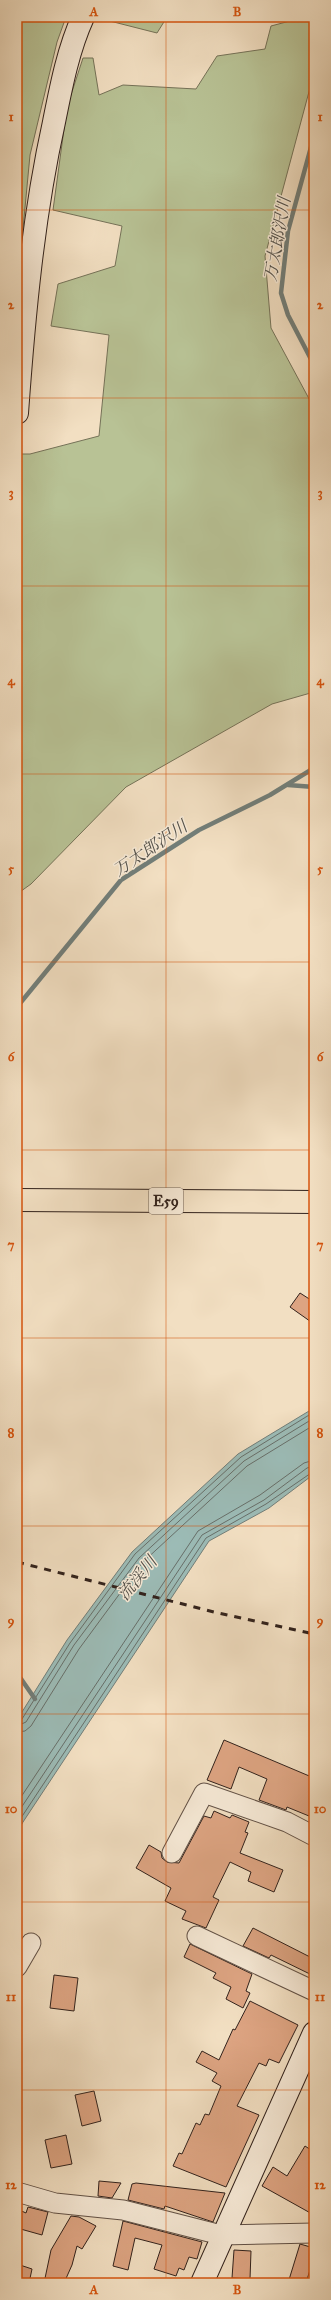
<svg xmlns="http://www.w3.org/2000/svg" width="331" height="2300" viewBox="0 0 331 2300" font-family="'IM FELL Great Primer','Noto Serif JP',serif">
  <style>
    .green { fill: #b8c295; stroke: #757258 }
    .water { fill: #9cbcb7; stroke: #727e79 }
    .lines { fill: none; stroke-linecap: round; stroke-linejoin: round }
    .shore { stroke: #676f6a; stroke-width: 1 }
    .stream { stroke: #727e79; stroke-width: 4.5 }
    .building { fill: #dda482; stroke: #32221c }
    .street-casing { stroke: #625146; stroke-width: 21 }
    .secondary-casing { stroke: #32221c; stroke-width: 24 }
    .highway-casing { stroke: #32221c; stroke-width: 24 }
    .street { stroke: #f7ead7; stroke-width: 19 }
    .secondary { stroke: #f7ead7; stroke-width: 22 }
    .highway { stroke: #f2dfc2; stroke-width: 22 }
    .rail { stroke: #32221c; stroke-width: 3; stroke-dasharray: 7 7; stroke-linecap: butt }
    .grid { fill: none; stroke: #d6540e; stroke-width: 1; stroke-opacity: 0.55 }
    .labels { text-anchor: middle; stroke-width: 3; stroke-linejoin: round; paint-order: stroke }
    .shield { fill: #f7ead7; stroke: #6d5e54; stroke-width: 1 }
    .shield-label { font-size: 15px; font-weight: bold; fill: #32221c }
    .water-label { font-size: 17px; font-style: italic; fill: #52504a; stroke: #f7ead7 }
    .neatline { fill: none; stroke: #d6540e; stroke-width: 1.5 }
    .grid-label { font-size: 13px; text-anchor: middle; font-weight: bold; fill: #d6540e }
  </style>
  <rect width="100%" height="100%" fill="#f2dfc2"/>
  <filter id="stains"><feTurbulence type="fractalNoise" baseFrequency=".005" numOctaves="4"/><feColorMatrix values="0 0 0 0 .2 0 0 0 0 .09 0 0 0 0 .02 0 0 0 .5 -.17"/></filter>
  <radialGradient id="worn" r=".72"><stop offset=".6" stop-color="#630" stop-opacity="0"/><stop offset="1" stop-color="#630" stop-opacity=".3"/></radialGradient>
  <!-- green -->
  <g class="green">
    <polygon points="17,17 66,17 57,42 30,155 17,292"/>
    <polygon points="94,17 167,17 157,33"/>
    <polygon points="305,17 314,17 314,73 265,256 271,328 314,408 314,692 272,704 126,787 31,884 17,894 17,454 30,454 99,436 109,335 51,326 58,284 115,266 122,226 53,210 67,107 83,58 93,58 99,95 123,85 196,89 217,56 265,49 271,26"/>
  </g>
  <!-- water -->
  <polygon class="water" points="314,1408 314,1474 269,1508 209,1541 23,1822 17,1833 17,1720 67,1640 132,1552 238,1454"/>
  <g class="lines">
    <!-- shore -->
    <g class="shore">
      <polyline points="17,1721 22,1719 70,1643 135,1554 241,1457 314,1412"/>
      <polyline points="17,1726 26,1722 74,1645 139,1558 244,1461 314,1418"/>
      <polyline points="17,1732 25,1731 31,1726 79,1649 143,1562 247,1466 314,1425"/>
      <polyline points="17,1803 198,1531 260,1495 304,1463 314,1460"/>
      <polyline points="17,1814 202,1535 264,1500 307,1468 314,1466"/>
      <polyline points="17,1824 206,1538 266,1504 314,1471"/>
    </g>
    <!-- stream -->
    <g class="stream">
      <polyline points="314,136 288,231 281,293 288,315 314,365"/>
      <polyline points="288,785 314,787"/>
      <polyline points="17,1007 121,880 199,830 270,795 314,768"/>
      <polyline points="17,1673 35,1699"/>
    </g>
  </g>
  <!-- building -->
  <g class="building">
    <polygon points="300,1293 314,1302 314,1324 290,1307"/>
    <polygon points="224,1740 314,1778 314,1812 311,1811 309,1816 287,1807 286,1810 259,1800 267,1779 239,1767 231,1789 207,1780"/>
    <polygon points="214,1811 230,1818 232,1815 249,1822 245,1832 248,1833 240,1853 283,1870 274,1892 248,1881 251,1872 230,1862 213,1897 219,1900 206,1928 182,1919 186,1911 165,1901 171,1888 136,1868 149,1845 161,1852 162,1858 167,1862 179,1863 204,1816 211,1818"/>
    <polygon points="253,1928 314,1959 314,1976 271,1955 269,1958 243,1946"/>
    <polygon points="190,1944 252,1974 246,1991 250,1993 243,2008 226,1999 231,1987 213,1978 216,1973 184,1957"/>
    <polygon points="54,1975 78,1978 74,2011 50,2008"/>
    <polygon points="250,2001 298,2025 279,2063 269,2059 266,2066 259,2063 237,2106 259,2115 226,2187 173,2166 179,2153 182,2154 196,2123 200,2125 205,2114 209,2115 221,2086 212,2081 217,2073 196,2062 202,2051 219,2060 233,2029 235,2030"/>
    <polygon points="94,2091 101,2121 82,2126 75,2095"/>
    <polygon points="66,2135 72,2164 51,2168 45,2140"/>
    <polygon points="305,2146 314,2152 314,2215 262,2186 273,2167 287,2176"/>
    <polygon points="99,2181 121,2183 112,2198 98,2196"/>
    <polygon points="136,2183 225,2193 213,2222 165,2206 164,2209 128,2200 132,2184"/>
    <polygon points="28,2207 48,2212 42,2235 17,2228 17,2209 26,2213"/>
    <polygon points="71,2216 79,2217 96,2226 82,2249 77,2246 72,2265 64,2283 44,2283 51,2250"/>
    <polygon points="123,2221 202,2242 197,2259 189,2257 184,2270 179,2268 176,2276 154,2269 162,2245 135,2238 128,2270 113,2266"/>
    <polygon points="300,2244 314,2248 314,2257 306,2283 288,2283"/>
    <polygon points="234,2250 251,2251 250,2279 232,2278"/>
    <polygon points="17,2264 32,2269 29,2283 17,2283"/>
  </g>
  <g class="lines">
    <!-- street casing -->
    <g class="street-casing">
      <g id="street">
        <polyline points="172,1853 204,1793 287,1822 314,1836"/>
        <polyline points="197,1936 314,1991"/>
        <polyline points="17,1967 31,1943"/>
        <polyline points="17,2192 55,2203 123,2210 221,2235 314,2233"/>
      </g>
    </g>
    <!-- secondary casing -->
    <g class="secondary-casing">
      <g id="secondary">
        <path d="M17,413c7,-97 16,-196 37,-291 7,-35 14,-72 29,-105"/>
        <polyline points="202,2283 314,2033"/>
      </g>
    </g>
    <!-- highway casing -->
    <g class="highway-casing">
      <polyline id="highway" points="17,1200 314,1202"/>
    </g>
    <!-- street -->
    <use href="#street" class="street"/>
    <!-- secondary -->
    <use href="#secondary" class="secondary"/>
    <!-- highway -->
    <use href="#highway" class="highway"/>
    <!-- rail -->
    <polyline class="rail" points="17,1562 218,1613 314,1634"/>
  </g>
  <!-- grid -->
  <path class="grid" d="M166,17v2266M17,210h297M17,398h297M17,586h297M17,774h297M17,962h297M17,1150h297M17,1338h297M17,1526h297M17,1714h297M17,1902h297M17,2090h297"/>
  <g class="labels">
    <!-- shield labels -->
    <rect class="shield" x="149" y="1188" width="34" height="26" rx="3"/>
    <g class="shield-label">
      <text x="166" y="1206">E59</text>
    </g>
    <!-- water labels -->
    <g class="water-label">
      <text transform="translate(277 239) rotate(-80)" y="6">万太郎沢川</text>
      <text transform="translate(150 848) rotate(-34)" y="6">万太郎沢川</text>
      <text transform="translate(137 1578) rotate(-51)" y="6">流渓川</text>
    </g>
  </g>
  <!-- margin -->
  <rect width="331" height="2300" fill="none" stroke="#f2dfc2" stroke-width="44"/>
  <rect x="22" y="22" width="287" height="2256" class="neatline"/>
  <g class="grid-label">
    <text x="94" y="16">A</text>
    <text x="237" y="16">B</text>
    <text x="11" y="121">1</text>
    <text x="320" y="121">1</text>
    <text x="11" y="309">2</text>
    <text x="320" y="309">2</text>
    <text x="11" y="497">3</text>
    <text x="320" y="497">3</text>
    <text x="11" y="685">4</text>
    <text x="320" y="685">4</text>
    <text x="11" y="873">5</text>
    <text x="320" y="873">5</text>
    <text x="11" y="1061">6</text>
    <text x="320" y="1061">6</text>
    <text x="11" y="1249">7</text>
    <text x="320" y="1249">7</text>
    <text x="11" y="1437">8</text>
    <text x="320" y="1437">8</text>
    <text x="11" y="1625">9</text>
    <text x="320" y="1625">9</text>
    <text x="11" y="1813">10</text>
    <text x="320" y="1813">10</text>
    <text x="11" y="2001">11</text>
    <text x="320" y="2001">11</text>
    <text x="11" y="2189">12</text>
    <text x="320" y="2189">12</text>
    <text x="94" y="2294">A</text>
    <text x="237" y="2294">B</text>
  </g>
  <rect width="100%" height="100%" filter="url(#stains)"/>
  <rect width="100%" height="100%" fill="url(#worn)"/>
</svg>
